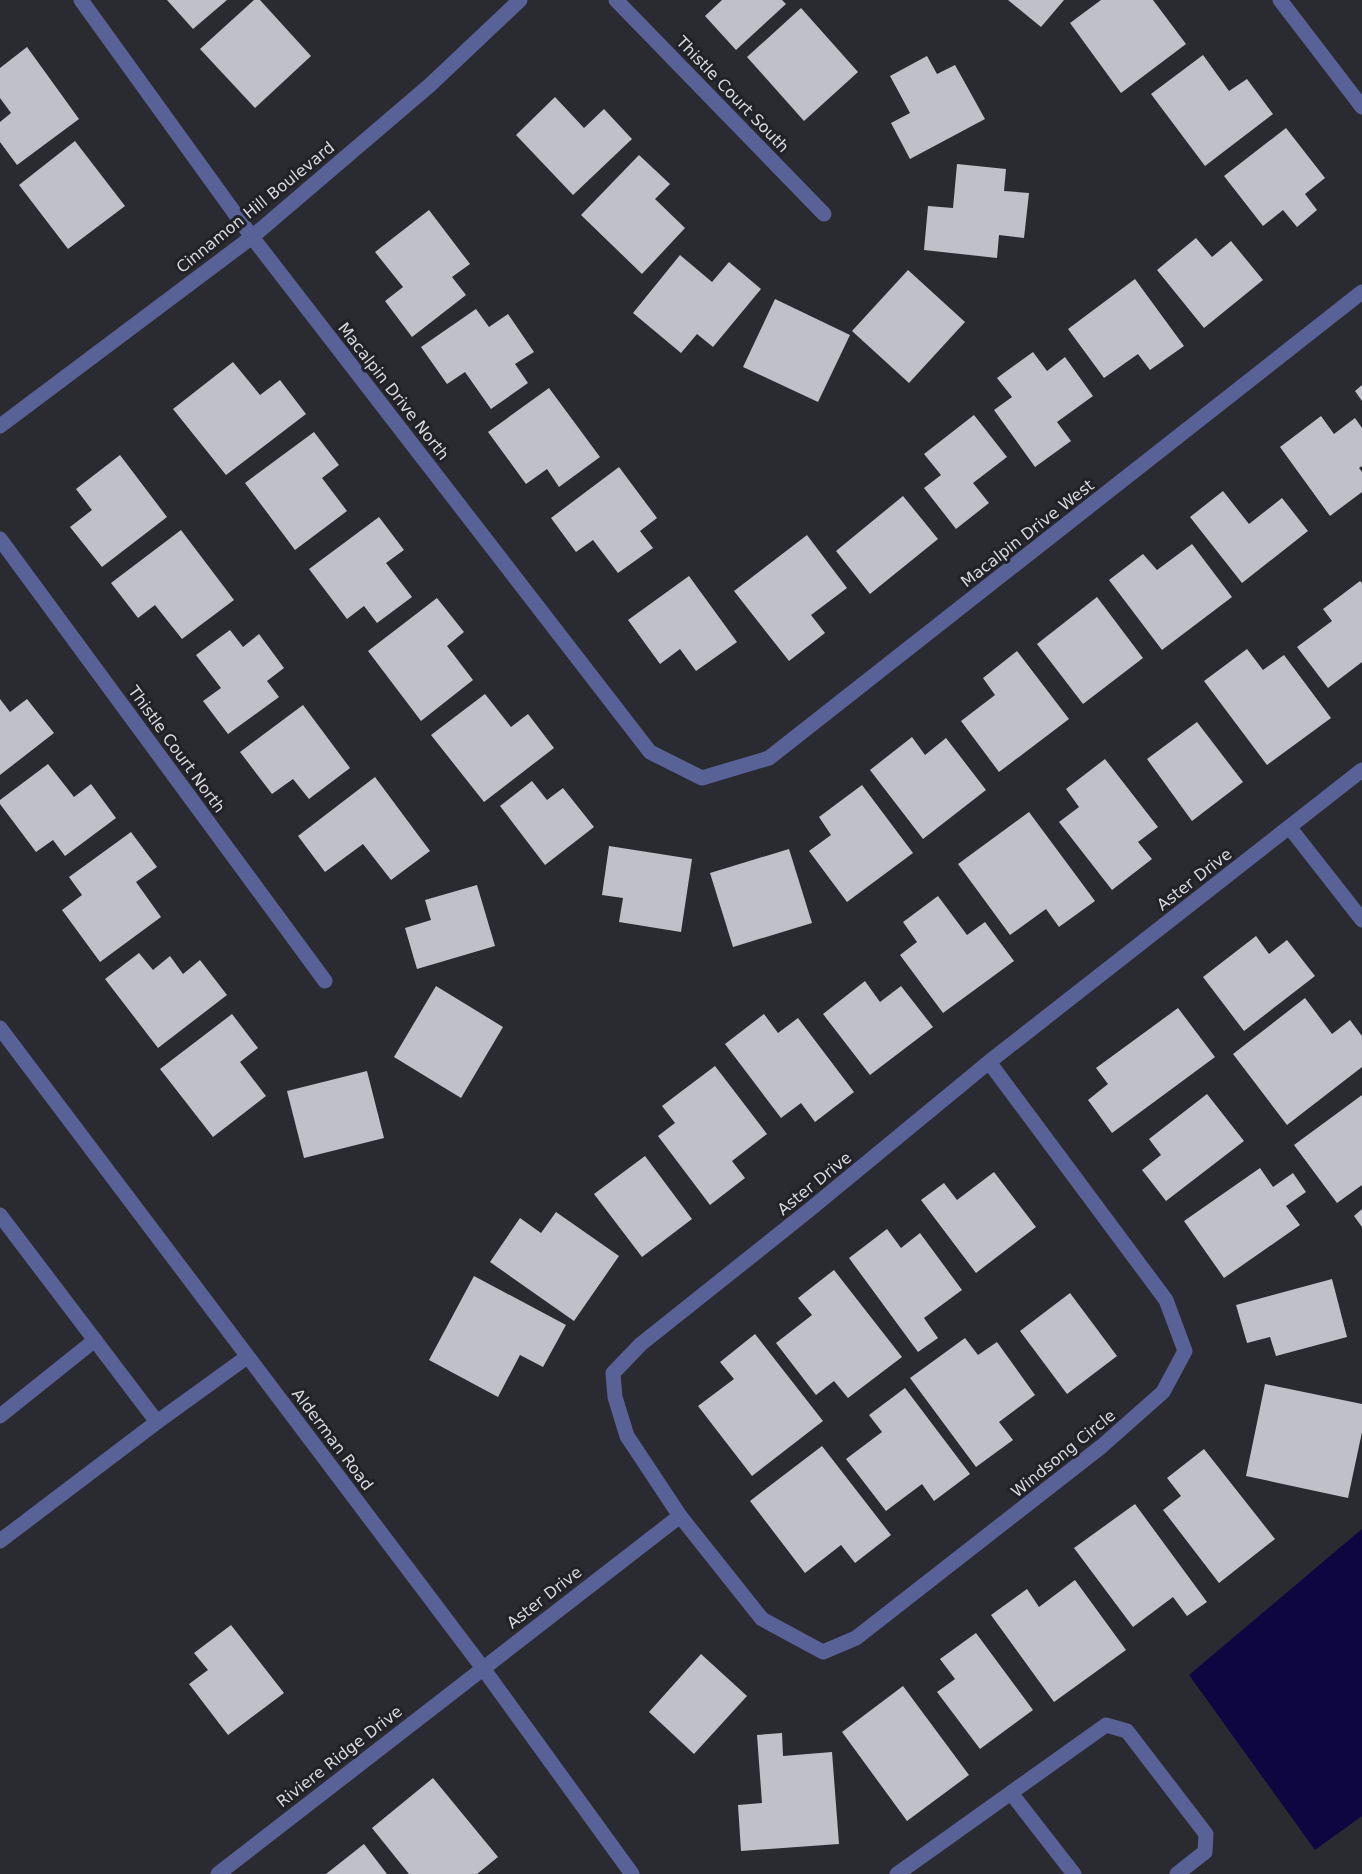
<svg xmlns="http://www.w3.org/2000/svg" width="1362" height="1874" viewBox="0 0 1362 1874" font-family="'DejaVu Sans',sans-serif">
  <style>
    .water { fill: #0d0640 }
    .building { fill: #c0c1c8 }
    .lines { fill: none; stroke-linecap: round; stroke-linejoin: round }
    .minor { stroke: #596297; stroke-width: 15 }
    .labels { text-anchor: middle; stroke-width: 6; stroke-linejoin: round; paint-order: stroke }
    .street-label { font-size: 16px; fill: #d8d9dd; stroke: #212227 }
  </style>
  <rect width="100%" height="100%" fill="#2a2b31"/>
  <!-- water -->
  <polygon class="water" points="1362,1529 1362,1816 1315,1850 1189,1675"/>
  <!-- building -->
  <g class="building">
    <polygon points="167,0 227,0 193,29"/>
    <polygon points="254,0 260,0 311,56 255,108 200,49"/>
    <polygon points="722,0 782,0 786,4 736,50 705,16"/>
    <polygon points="1008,0 1064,0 1041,27"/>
    <polygon points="1101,0 1153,0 1186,44 1121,93 1070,23"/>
    <polygon points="801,8 858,72 804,121 747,57"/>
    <polygon points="27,47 79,119 17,165 0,142 0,122 11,113 0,98 0,68"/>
    <polygon points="1203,55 1229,91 1247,79 1273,114 1205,166 1151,94"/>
    <polygon points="927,56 937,74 955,65 985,119 910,159 891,123 910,113 890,76"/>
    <polygon points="555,97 584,128 604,109 632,139 573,195 516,135"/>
    <polygon points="1286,128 1325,178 1305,194 1317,210 1297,227 1283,210 1263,226 1224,176"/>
    <polygon points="75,141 125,206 68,249 19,185"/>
    <polygon points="639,155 670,184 655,199 685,228 642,274 581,215"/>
    <polygon points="957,164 1006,169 1004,191 1029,193 1024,238 999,235 997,258 924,250 928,206 953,208"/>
    <polygon points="429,210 470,264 452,277 466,295 412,337 385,301 403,287 375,252"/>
    <polygon points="1196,238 1212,257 1231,241 1263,280 1204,328 1157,270"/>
    <polygon points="680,255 712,282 729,262 761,289 713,347 697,334 681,353 633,313"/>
    <polygon points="908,270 965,322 909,383 852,331"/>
    <polygon points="1135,279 1184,346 1150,370 1138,354 1104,378 1068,329"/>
    <polygon points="775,299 850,335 818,402 743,367"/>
    <polygon points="476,309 489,327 508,314 534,352 515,364 528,383 491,409 465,372 447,384 421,347"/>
    <polygon points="1033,352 1047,371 1065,357 1093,396 1057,422 1071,441 1035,467 994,410 1012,397 997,378"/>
    <polygon points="233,362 260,395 280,380 306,414 226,475 173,409"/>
    <polygon points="1362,385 1362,401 1355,391"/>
    <polygon points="549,388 600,457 559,487 547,469 526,484 488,432"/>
    <polygon points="974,415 1007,457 973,483 989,503 956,529 924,488 941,475 924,454"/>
    <polygon points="1321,416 1334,434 1355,418 1362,428 1362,466 1359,468 1362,472 1362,492 1330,516 1280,447"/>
    <polygon points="314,432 339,465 322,478 347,511 295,550 245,483"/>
    <polygon points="120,455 167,517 102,567 70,527 92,510 76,489"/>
    <polygon points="619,467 657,518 640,531 653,548 618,573 593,540 576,552 551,518"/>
    <polygon points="1223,491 1249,524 1282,498 1308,531 1242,583 1190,517"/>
    <polygon points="903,496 938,539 870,594 836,551"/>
    <polygon points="379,517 404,550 386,563 412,597 377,623 364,606 347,619 309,569"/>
    <polygon points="181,530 234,600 182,639 155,605 138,618 111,583"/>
    <polygon points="807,535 847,588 811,615 825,633 789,661 734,591"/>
    <polygon points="1192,544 1232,597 1162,650 1109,580 1143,554 1157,570"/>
    <polygon points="689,576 737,642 696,671 680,649 660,664 628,620"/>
    <polygon points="1360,581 1362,583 1362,662 1328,688 1297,647 1332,621 1323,609"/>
    <polygon points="1097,597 1143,658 1083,704 1037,644"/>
    <polygon points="437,598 464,632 447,646 473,680 421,721 368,651"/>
    <polygon points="230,630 243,647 259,634 284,668 267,681 279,697 228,734 203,701 221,688 196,655"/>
    <polygon points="1247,649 1263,670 1284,655 1331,718 1267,765 1204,681"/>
    <polygon points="1017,651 1069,719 999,772 961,721 995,695 983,678"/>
    <polygon points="485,694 511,727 528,714 554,748 484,802 431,735"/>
    <polygon points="0,699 10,712 27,699 54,733 0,775"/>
    <polygon points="303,705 350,768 309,799 293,779 272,794 240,752"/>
    <polygon points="1197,722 1243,782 1192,821 1147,759"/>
    <polygon points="912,737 925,755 946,738 986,790 923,839 870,770"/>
    <polygon points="1105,759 1158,827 1138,842 1152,859 1112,890 1059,822 1079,807 1066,789"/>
    <polygon points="48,764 74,797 91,784 116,818 65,856 53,840 36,852 0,804 0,800"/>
    <polygon points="375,777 430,851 391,880 363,844 325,872 298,836"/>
    <polygon points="532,781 547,800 563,788 594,827 545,865 500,806"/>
    <polygon points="862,785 913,853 847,902 809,851 831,835 819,817"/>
    <polygon points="1029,812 1095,901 1059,927 1046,909 1010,935 958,864"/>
    <polygon points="131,832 157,867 136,882 161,917 100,962 62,910 82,895 69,877"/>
    <polygon points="609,846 692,859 681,932 619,922 623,898 602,895"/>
    <polygon points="789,849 812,923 733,947 710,873"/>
    <polygon points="477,885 495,946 417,969 405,928 431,920 425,900"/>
    <polygon points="938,896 967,935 985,922 1014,961 943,1013 900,955 917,942 903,922"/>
    <polygon points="1256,936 1269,954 1287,940 1315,976 1244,1031 1203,977"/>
    <polygon points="139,953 153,970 170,956 183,974 200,960 227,995 158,1048 105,979"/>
    <polygon points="865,981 880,1002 901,986 933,1027 870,1075 823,1014"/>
    <polygon points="436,986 503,1027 461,1098 394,1057"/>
    <polygon points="1305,998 1332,1034 1350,1020 1362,1036 1362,1067 1287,1125 1233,1054"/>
    <polygon points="1178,1008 1215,1057 1112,1133 1088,1100 1108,1084 1096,1068"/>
    <polygon points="232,1014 258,1048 240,1062 266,1096 213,1137 160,1069"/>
    <polygon points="764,1014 778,1033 798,1018 854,1092 815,1122 801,1103 781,1118 725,1044"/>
    <polygon points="715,1066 767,1134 732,1161 745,1178 710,1205 658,1136 675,1123 662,1106"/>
    <polygon points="367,1071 384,1138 304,1158 287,1091"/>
    <polygon points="1207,1094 1244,1141 1166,1201 1142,1170 1161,1155 1149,1139"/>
    <polygon points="1362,1095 1362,1185 1337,1203 1294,1145"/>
    <polygon points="645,1156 692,1219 642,1257 594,1194"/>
    <polygon points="1260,1168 1273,1187 1293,1173 1306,1192 1286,1206 1300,1225 1224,1278 1184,1221"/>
    <polygon points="994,1172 1036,1227 976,1273 921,1200 944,1183 957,1200"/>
    <polygon points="1362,1209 1362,1227 1354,1216"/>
    <polygon points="556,1212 619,1256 574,1321 490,1262 520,1218 541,1233"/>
    <polygon points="887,1229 901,1248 920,1233 962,1290 924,1318 938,1338 918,1352 849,1258"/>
    <polygon points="834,1270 902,1357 848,1398 834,1381 816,1395 776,1343 812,1315 798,1298"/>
    <polygon points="474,1276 566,1325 543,1367 520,1355 498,1397 429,1360"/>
    <polygon points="1332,1279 1347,1337 1276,1356 1270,1337 1247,1343 1236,1305"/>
    <polygon points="1070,1293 1117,1356 1067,1394 1020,1331"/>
    <polygon points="755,1334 823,1421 752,1476 698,1406 734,1379 720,1362"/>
    <polygon points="965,1338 978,1355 997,1342 1035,1395 999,1422 1013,1440 976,1467 910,1378"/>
    <polygon points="1265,1384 1362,1404 1362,1432 1348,1498 1246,1476"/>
    <polygon points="905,1388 970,1474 934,1501 922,1484 886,1511 846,1459 882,1432 869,1415"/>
    <polygon points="822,1446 891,1535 855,1563 841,1545 805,1573 750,1501"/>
    <polygon points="1204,1449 1275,1539 1219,1583 1163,1510 1181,1496 1167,1478"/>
    <polygon points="1135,1504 1207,1602 1187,1616 1173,1597 1133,1627 1074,1548"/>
    <polygon points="1075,1580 1126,1650 1054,1702 991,1615 1027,1589 1039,1607"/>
    <polygon points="231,1625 284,1693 228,1735 189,1684 208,1670 194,1653"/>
    <polygon points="976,1633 1033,1710 980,1749 937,1692 955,1679 940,1659"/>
    <polygon points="701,1654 747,1696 694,1754 649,1712"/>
    <polygon points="903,1686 969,1775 907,1821 842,1732"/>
    <polygon points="782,1733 783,1756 832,1752 839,1844 741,1851 738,1805 762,1803 757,1735"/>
    <polygon points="433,1778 498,1857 477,1874 409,1874 372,1828"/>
    <polygon points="364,1844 387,1874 326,1874"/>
  </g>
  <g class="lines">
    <!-- minor -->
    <g class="minor">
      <polyline points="81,0 252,237 650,752 702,778 769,758 1362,292"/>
      <polyline points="616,0 824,214"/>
      <polyline points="1280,0 1362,107"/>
      <polyline points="0,426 252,237 430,85 520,0"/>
      <polyline points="0,539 325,981"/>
      <polyline points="1290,828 1362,920"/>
      <polyline points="0,1028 482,1667 632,1874"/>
      <polyline points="989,1062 1166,1300 1185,1351 1163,1392 1102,1446 856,1638 823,1652 762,1619 680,1516 627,1436 615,1397 613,1373 641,1344 808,1211 989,1062 1362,770"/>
      <polyline points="0,1215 157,1422 247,1357"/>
      <polyline points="0,1416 95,1340"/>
      <polyline points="0,1541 157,1422"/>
      <polyline points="1011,1793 1074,1874"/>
      <polyline points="218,1874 680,1516"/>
      <polyline points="897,1874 1106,1725 1127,1731 1206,1834 1205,1852 1177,1874"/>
    </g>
  </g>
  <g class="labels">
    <!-- street labels -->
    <g class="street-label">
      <text transform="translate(733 94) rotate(46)" y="6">Thistle Court South</text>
      <text transform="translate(255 207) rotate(-39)" y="6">Cinnamon Hill Boulevard</text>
      <text transform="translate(394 391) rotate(52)" y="6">Macalpin Drive North</text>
      <text transform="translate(1027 533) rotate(-38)" y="6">Macalpin Drive West</text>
      <text transform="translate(177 749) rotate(54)" y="6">Thistle Court North</text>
      <text transform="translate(1194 879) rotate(-38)" y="6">Aster Drive</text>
      <text transform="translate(814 1183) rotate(-39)" y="6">Aster Drive</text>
      <text transform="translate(333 1439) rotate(53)" y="6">Alderman Road</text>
      <text transform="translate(1063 1453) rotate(-39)" y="6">Windsong Circle</text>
      <text transform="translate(544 1597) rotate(-38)" y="6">Aster Drive</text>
      <text transform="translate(339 1756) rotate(-38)" y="6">Riviere Ridge Drive</text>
    </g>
  </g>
</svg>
